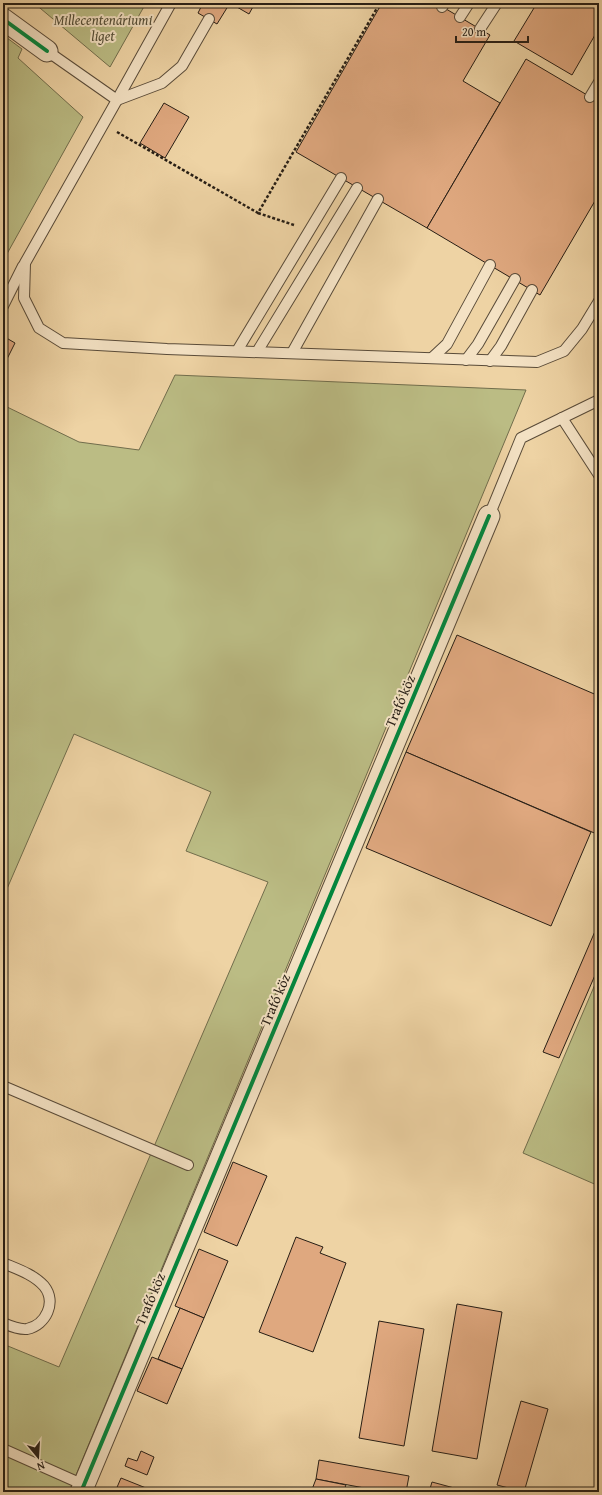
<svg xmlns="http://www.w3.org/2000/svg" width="602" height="1495" viewBox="0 0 602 1495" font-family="'Gentium Book Plus',serif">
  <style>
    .green { fill: #bbbc84; stroke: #716d4c }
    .building { fill: #dfa87f; stroke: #271e15 }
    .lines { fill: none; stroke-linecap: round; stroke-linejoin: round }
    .service-casing { stroke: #594b39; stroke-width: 12 }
    .minor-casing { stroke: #594b39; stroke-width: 23 }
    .path { stroke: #271e15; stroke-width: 2.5; stroke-dasharray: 3 2; stroke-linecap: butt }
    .service { stroke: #f4e2c4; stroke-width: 10 }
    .minor { stroke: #f4e2c4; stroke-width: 21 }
    .cycleway-casing { stroke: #f4e2c4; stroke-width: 6 }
    .cycleway { stroke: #00873e; stroke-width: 4 }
    .labels { text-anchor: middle; stroke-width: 4; stroke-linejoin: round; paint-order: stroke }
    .park-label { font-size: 14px; font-style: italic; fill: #534d36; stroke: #f4e2c4 }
    .street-label { font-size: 14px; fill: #271e15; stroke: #f4e2c4 }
  </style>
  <rect width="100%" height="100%" fill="#eed3a4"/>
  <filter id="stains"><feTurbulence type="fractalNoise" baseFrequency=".005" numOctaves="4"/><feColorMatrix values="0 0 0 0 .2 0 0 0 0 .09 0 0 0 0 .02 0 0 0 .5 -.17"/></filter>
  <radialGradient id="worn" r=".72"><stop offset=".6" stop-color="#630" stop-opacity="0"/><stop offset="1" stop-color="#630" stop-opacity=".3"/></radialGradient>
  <!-- green -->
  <g class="green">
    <polygon points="34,3 146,3 110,67"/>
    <polygon points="3,35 22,49 18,58 83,117 3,261"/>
    <polygon points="175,375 526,390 69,1492 3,1492 3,1344 59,1367 268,882 186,851 211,792 74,734 3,898 3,405 79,442 139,450"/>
    <polygon points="599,975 599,1186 523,1153"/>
  </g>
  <!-- building -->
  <g class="building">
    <polygon points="203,3 255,3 249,14 230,3 217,24 198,13"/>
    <polygon points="382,3 436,3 490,35 463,81 500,103 427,228 296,152"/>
    <polygon points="537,3 599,3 599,28 572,75 514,41"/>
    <polygon points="526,59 599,102 599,194 540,295 427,228"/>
    <polygon points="164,103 189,117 165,158 140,143"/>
    <polygon points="3,336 15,343 3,367"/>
    <polygon points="457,635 599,696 599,835 406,752"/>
    <polygon points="406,752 591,832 551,926 366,848"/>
    <polygon points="599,922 599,966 559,1058 543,1052"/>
    <polygon points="233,1162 267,1176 237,1246 204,1232"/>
    <polygon points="296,1237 323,1247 320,1253 346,1263 313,1352 259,1332"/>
    <polygon points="199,1249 228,1261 204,1318 175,1306"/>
    <polygon points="457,1304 502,1312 477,1459 432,1451"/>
    <polygon points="180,1308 204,1318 182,1369 158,1359"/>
    <polygon points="379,1321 424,1329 404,1446 359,1438"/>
    <polygon points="152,1357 182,1369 167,1404 137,1391"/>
    <polygon points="521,1401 548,1409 524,1492 497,1485"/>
    <polygon points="141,1451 154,1457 147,1475 125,1466 128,1458 137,1461"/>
    <polygon points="319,1460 409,1476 406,1492 386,1492 316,1479"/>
    <polygon points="121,1478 156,1492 115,1492"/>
    <polygon points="316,1479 346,1485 343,1492 311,1492"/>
    <polygon points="432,1482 469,1492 429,1492"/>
  </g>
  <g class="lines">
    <!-- service casing -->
    <g class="service-casing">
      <g id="service">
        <polyline points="442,7 445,3"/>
        <polyline points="460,17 469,3"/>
        <polyline points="480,29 497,3"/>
        <polyline points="47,51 117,100 25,263 24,298 39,328 63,343 167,349 537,362 564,351 582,329 599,301"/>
        <polyline points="590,97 599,82"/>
        <polyline points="117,100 162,83 182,66 209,19"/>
        <polyline points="117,100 171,3"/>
        <polyline points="3,306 23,266"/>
        <polyline points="237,351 341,178"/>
        <polyline points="257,352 357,188"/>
        <polyline points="292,353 378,199"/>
        <polyline points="432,358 447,344 490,265"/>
        <polyline points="466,360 478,344 515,279"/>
        <polyline points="490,361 501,346 532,290"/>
        <polyline points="562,418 599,475"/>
        <polyline points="489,516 521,438 599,400"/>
        <polyline points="3,1086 188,1165"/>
        <path d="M3,1263c14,6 30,11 41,23 13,16 2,39 -17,43 -8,1 -17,-3 -24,-6"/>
        <polyline points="3,1449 84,1485"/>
      </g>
    </g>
    <!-- minor casing -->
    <g class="minor-casing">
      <g id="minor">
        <polyline points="3,19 47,51"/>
        <polyline points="81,1492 489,516"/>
      </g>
    </g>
    <!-- path -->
    <g class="path">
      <polyline points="117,132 258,213 380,3"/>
      <polyline points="258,213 294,225"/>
    </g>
    <!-- service -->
    <use href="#service" class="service"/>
    <!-- minor -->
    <use href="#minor" class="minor"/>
    <!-- cycleway casing -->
    <g class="cycleway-casing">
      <g id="cycleway">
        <polyline points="3,19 47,51"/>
        <polyline points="81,1492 489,516"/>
      </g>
    </g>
    <!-- cycleway -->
    <use href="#cycleway" class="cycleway"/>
  </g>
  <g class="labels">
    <!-- park labels -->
    <g class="park-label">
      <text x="103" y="25">Millecentenáriumi<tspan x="103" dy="16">liget</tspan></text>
    </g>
    <!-- street labels -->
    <g class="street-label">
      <text transform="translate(400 701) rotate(-67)" y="5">Trafó köz</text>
      <text transform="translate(275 1000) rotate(-67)" y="5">Trafó köz</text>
      <text transform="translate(150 1299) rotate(-67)" y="5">Trafó köz</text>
    </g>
  </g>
  <!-- margin -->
  <rect width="602" height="1495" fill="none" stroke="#eed3a4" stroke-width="16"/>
  <rect x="4" y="4" width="594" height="1487" fill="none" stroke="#271e15" stroke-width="2"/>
  <rect x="8" y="8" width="586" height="1479" fill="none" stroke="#271e15"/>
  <!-- north arrow -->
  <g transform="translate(38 1457) rotate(162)" stroke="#f4e2c4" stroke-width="3" paint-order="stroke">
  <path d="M0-3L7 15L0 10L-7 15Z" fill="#271e15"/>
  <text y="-6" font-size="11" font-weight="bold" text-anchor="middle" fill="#271e15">N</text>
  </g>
  <!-- scale -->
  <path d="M456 36v6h72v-6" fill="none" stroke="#271e15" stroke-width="2"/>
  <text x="462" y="36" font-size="12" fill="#271e15" stroke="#f4e2c4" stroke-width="3" paint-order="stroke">20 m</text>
  <rect width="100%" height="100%" filter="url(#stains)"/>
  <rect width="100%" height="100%" fill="url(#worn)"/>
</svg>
